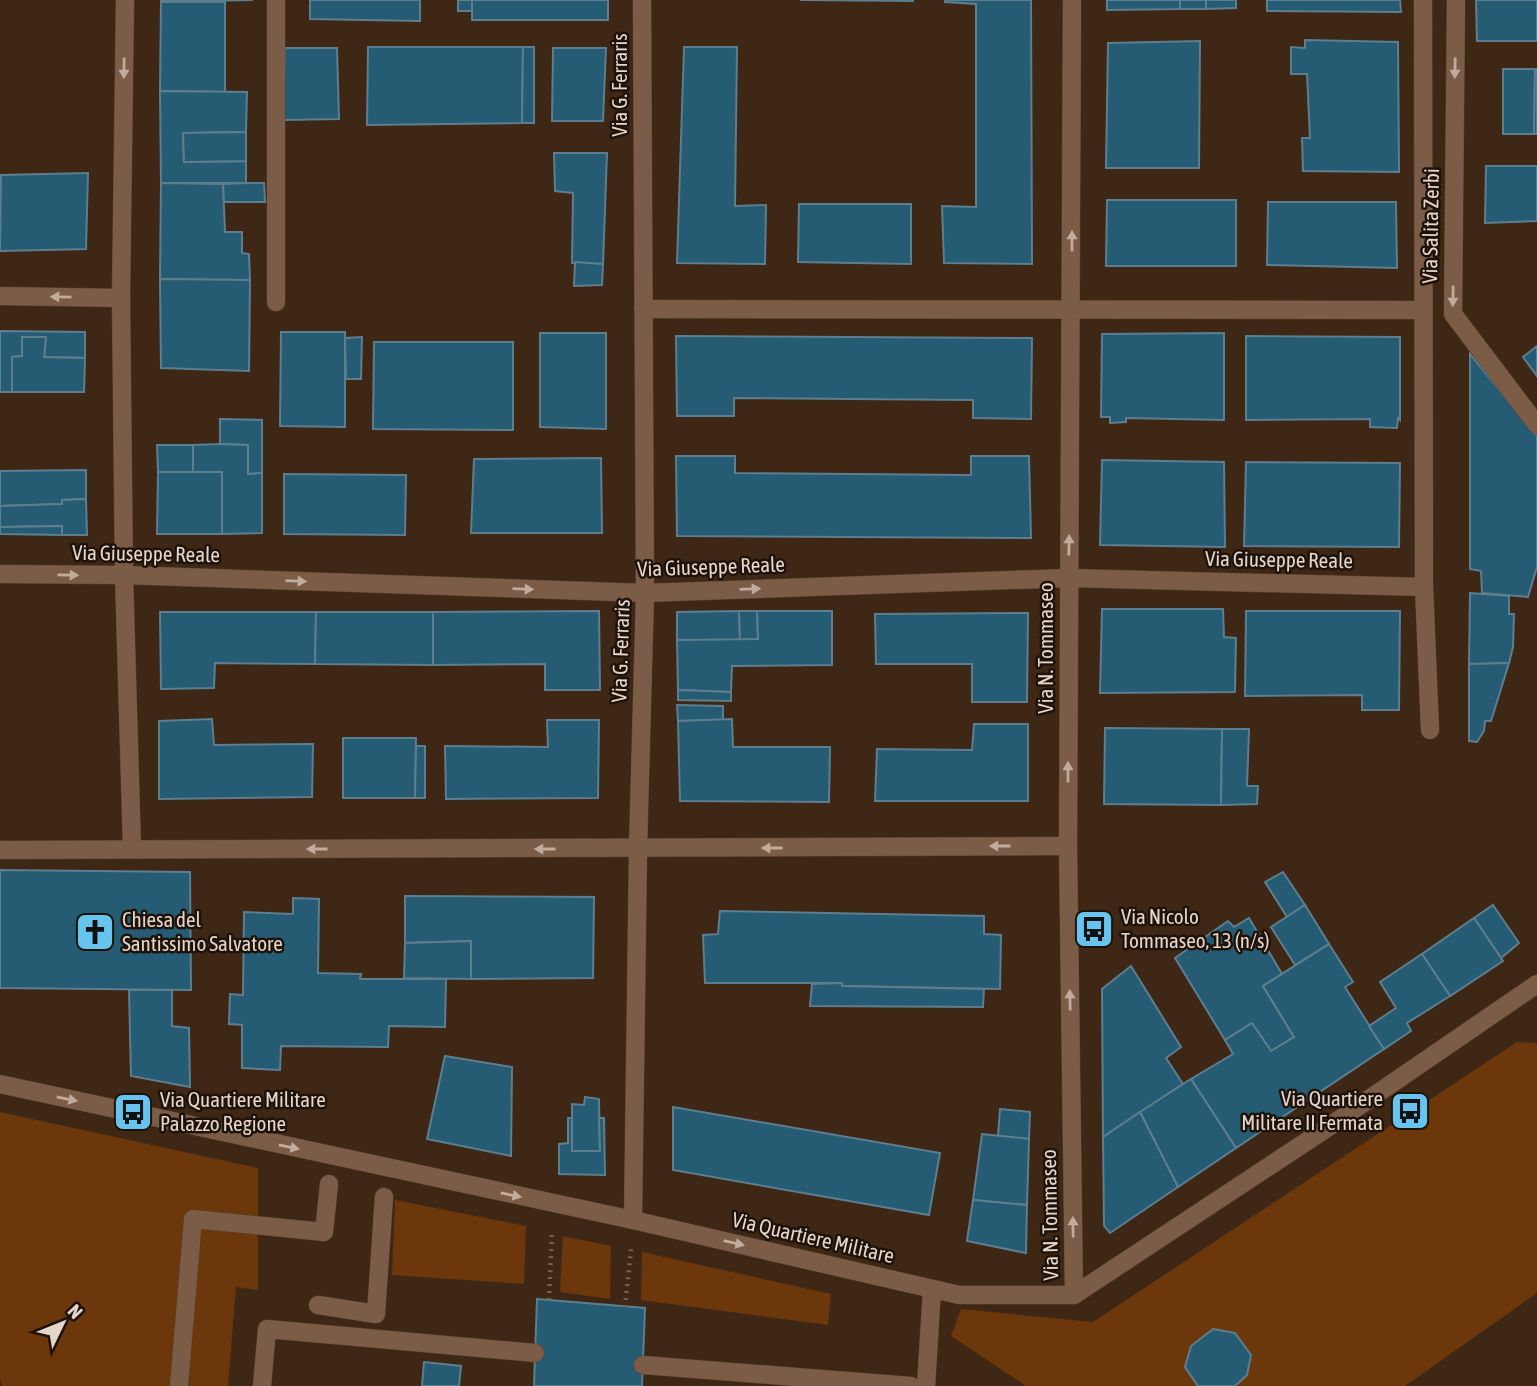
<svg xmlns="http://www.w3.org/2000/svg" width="1537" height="1386" viewBox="0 0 1537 1386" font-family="'Asap Condensed',sans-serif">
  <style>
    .green { fill: #6b370b }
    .building { fill: #255b73; stroke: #5d7e8f; stroke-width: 2 }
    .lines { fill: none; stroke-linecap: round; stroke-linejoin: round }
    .lane-casing { stroke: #5a4333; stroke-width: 19 }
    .street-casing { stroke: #5a4333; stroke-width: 19 }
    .path { stroke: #766152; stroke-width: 4.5; stroke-dasharray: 2 5; stroke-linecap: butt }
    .lane { stroke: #7b5c47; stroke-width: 18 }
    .street { stroke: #7b5c47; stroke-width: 18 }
    .oneway { fill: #c0ab9c }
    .labels { text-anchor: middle; stroke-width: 5; stroke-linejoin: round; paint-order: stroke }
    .street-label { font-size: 21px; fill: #e5d5ca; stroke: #1e130b }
    .poi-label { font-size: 21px; fill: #e5d5ca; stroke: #1e130b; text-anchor: start }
  </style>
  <rect width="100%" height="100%" fill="#3f2716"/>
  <!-- green -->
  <g class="green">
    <polygon points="1517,1042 1537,1043 1537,1293 1405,1386 1026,1386 951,1336 961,1309 1093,1322"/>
    <polygon points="0,1112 258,1168 258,1290 236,1287 228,1386 2,1386 0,1378"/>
    <polygon points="395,1200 526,1226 524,1284 392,1275"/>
    <polygon points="563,1236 611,1246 610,1299 560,1292"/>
    <polygon points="642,1252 831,1294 828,1325 641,1300"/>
  </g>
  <!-- building -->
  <g class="building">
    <polygon points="161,0 253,0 161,2"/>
    <polygon points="310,0 420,0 420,21 310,19"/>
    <rect x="458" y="0" width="14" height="11"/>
    <rect x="472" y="0" width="136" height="20"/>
    <polygon points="800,0 913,0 913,1"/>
    <polygon points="945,0 1031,0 1032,264 944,263 942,206 976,207 976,4 945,2"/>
    <polygon points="1107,0 1180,0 1180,9 1107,10"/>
    <rect x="1180" y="0" width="26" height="9"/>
    <polygon points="1206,0 1236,0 1236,8 1206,9"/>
    <polygon points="1267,0 1400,0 1401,12 1267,11"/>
    <polygon points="1476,0 1537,0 1537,41 1477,41"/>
    <polygon points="161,2 225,2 225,92 160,91"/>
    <polygon points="1305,40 1398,42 1399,172 1303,171 1302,138 1310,138 1307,74 1291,74 1291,47 1305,48"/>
    <polygon points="1200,41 1199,168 1106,168 1108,43"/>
    <polygon points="368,47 523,47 522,123 367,125"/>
    <polygon points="523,47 534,47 534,123 522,123"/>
    <polygon points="684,47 737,47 735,206 766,205 765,264 677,263"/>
    <polygon points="285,48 337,48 339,119 283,120"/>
    <polygon points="553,48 606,48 603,121 552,121"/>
    <polygon points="1503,69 1535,69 1534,134 1503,134"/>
    <polygon points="1535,69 1537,69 1537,134 1534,134"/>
    <polygon points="160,91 247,92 246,132 183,133 184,162 246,161 246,183 161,183"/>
    <polygon points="246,132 246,161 184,162 183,133"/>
    <polygon points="554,153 607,153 603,264 572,263 573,193 555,191"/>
    <polygon points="1486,166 1537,166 1537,221 1485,223"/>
    <polygon points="88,173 86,249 0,251 1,175"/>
    <polygon points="161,183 223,184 225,232 242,232 242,253 249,254 250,280 160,279"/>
    <polygon points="246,183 264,183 265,202 224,202 223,184"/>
    <polygon points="1107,200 1236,200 1236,266 1106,266"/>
    <polygon points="1268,202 1396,202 1397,268 1267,265"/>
    <polygon points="799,204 911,204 911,264 798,262"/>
    <polygon points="575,262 603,264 602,285 574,286"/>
    <polygon points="160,279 250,280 249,371 161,368"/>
    <polygon points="0,331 85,332 85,358 44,357 46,337 22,337 22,356 12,357 12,392 0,392"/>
    <polygon points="281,332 345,332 345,427 280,426"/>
    <polygon points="540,333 606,333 606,429 540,427"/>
    <polygon points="1224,333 1224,420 1126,418 1126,422 1110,423 1110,417 1101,417 1102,334"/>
    <polygon points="676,336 1032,338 1031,419 973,418 973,400 734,398 734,416 677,416"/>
    <polygon points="1246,336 1400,337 1400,420 1398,418 1397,428 1370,427 1370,419 1246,420"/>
    <polygon points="22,337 46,337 44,357 85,358 84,392 12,392 12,357 22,356"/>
    <polygon points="362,337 361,379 346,379 345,338"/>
    <polygon points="374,342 513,342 513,430 373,429"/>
    <polygon points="1537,346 1537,376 1523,357"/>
    <polygon points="1470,354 1537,436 1537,567 1528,597 1482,593 1481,571 1470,569"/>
    <polygon points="220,419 262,420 262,473 248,474 248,445 220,444"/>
    <polygon points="220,444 248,445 248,474 262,473 262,533 222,534 222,472 193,472 193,445"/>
    <polygon points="157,445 193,445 193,472 158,472"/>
    <polygon points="676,456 735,456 735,473 971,475 971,456 1029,456 1031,538 677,536"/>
    <polygon points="601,458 602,533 471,533 474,459"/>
    <polygon points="1102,460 1224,462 1225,547 1100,545"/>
    <polygon points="1246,462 1400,463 1399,547 1244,546"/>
    <polygon points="86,470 86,499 62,500 62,504 0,506 0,471"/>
    <polygon points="158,472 222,472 222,534 157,534"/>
    <polygon points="284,474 406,475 405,535 284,534"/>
    <polygon points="86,499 87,535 62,535 62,526 0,527 0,506 62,504 62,500"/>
    <polygon points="62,526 62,535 0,534 0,527"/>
    <polygon points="1470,593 1509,596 1509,614 1514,614 1513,647 1509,663 1469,664"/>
    <polygon points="1102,609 1223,609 1224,637 1236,638 1235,692 1100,693"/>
    <polygon points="599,611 600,690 545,690 545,664 433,665 433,612"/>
    <polygon points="739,611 740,640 677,640 677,612"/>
    <polygon points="739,611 757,611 758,639 740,640"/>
    <polygon points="757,611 832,611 832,665 732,666 731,692 678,690 677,640 758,639"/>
    <polygon points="1246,611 1400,611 1399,710 1362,710 1362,695 1245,696"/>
    <polygon points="160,612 316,612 315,664 215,663 214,688 161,689"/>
    <polygon points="316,612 433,612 433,665 315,664"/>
    <polygon points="1028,613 1027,702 972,702 972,664 876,664 875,614"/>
    <polygon points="1509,663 1491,721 1485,721 1484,731 1477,742 1469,741 1469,664"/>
    <polygon points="678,690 731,692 731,701 678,700"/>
    <polygon points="677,705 723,706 723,720 678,721"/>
    <polygon points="212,719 214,745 313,744 312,797 159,799 159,721"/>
    <polygon points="732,719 733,747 830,747 829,802 680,801 678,721"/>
    <polygon points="547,720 599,720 598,798 446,799 445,746 548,747"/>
    <polygon points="974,724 1028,724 1028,801 875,801 877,749 972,750"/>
    <polygon points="1105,728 1222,729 1221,805 1104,804"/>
    <polygon points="1222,729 1249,729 1247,786 1258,786 1257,804 1221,805"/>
    <polygon points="343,738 416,738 415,798 343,798"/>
    <polygon points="416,746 425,746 425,798 415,798"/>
    <polygon points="0,870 190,872 191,990 0,988"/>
    <polygon points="1283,872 1305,905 1287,917 1265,882"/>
    <polygon points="405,896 594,897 593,978 471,979 471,941 405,943"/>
    <polygon points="293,898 319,899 318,973 361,974 360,979 446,979 445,1027 389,1026 388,1047 281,1046 280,1070 242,1068 242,1025 229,1024 230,994 243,995 244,912 293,914"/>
    <polygon points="1305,905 1329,944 1295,965 1271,927"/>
    <polygon points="1493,905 1519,943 1501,958 1474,918"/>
    <polygon points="720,911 984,916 984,934 1001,935 1000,989 842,986 842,983 705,983 703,935 718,934"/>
    <polygon points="1249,918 1282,974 1263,986 1294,1037 1271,1051 1252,1023 1225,1040 1175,958 1228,921 1234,927"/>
    <polygon points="1474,918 1503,961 1450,996 1422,954"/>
    <polygon points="471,941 471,979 404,978 405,943"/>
    <polygon points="1329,944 1353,982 1345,987 1384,1049 1236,1148 1191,1079 1233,1054 1225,1040 1252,1023 1271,1051 1294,1037 1263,986"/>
    <polygon points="1422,954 1450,996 1407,1023 1411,1031 1384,1049 1369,1026 1396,1008 1380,982"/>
    <polygon points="1131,966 1181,1047 1166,1058 1183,1084 1103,1137 1102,989"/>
    <polygon points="842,983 842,986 984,989 983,1007 810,1006 812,984"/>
    <polygon points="129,990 172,990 172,1026 189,1028 190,1087 131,1076"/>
    <polygon points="445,1056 512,1067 511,1156 427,1139"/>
    <polygon points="1191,1079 1236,1148 1178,1187 1140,1112"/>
    <polygon points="585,1097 599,1099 600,1151 572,1151 572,1104 584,1105"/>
    <polygon points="673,1107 940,1153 929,1215 673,1170"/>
    <polygon points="1000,1109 1030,1112 1029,1139 998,1136"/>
    <polygon points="1140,1112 1178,1187 1110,1233 1104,1226 1103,1137"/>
    <polygon points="568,1118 572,1118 572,1151 600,1151 599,1118 604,1118 605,1175 559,1174 559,1144 568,1143"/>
    <polygon points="982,1134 1029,1139 1027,1205 973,1200"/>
    <polygon points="973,1200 1027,1205 1026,1253 967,1241"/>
    <polygon points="537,1299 645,1308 642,1386 534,1386"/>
    <polygon points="1213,1329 1235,1333 1251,1355 1247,1375 1235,1386 1198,1386 1185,1367 1191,1346"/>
    <polygon points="424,1362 461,1366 459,1386 422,1386"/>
  </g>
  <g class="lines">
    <!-- lane casing -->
    <g class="lane-casing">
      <g id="lane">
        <polyline points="276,302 276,0"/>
        <polyline points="643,1365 911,1386"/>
        <polyline points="262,1386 267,1329 535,1353"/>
        <polyline points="926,1386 932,1289"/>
      </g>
    </g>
    <!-- street casing -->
    <g class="street-casing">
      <g id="street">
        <polyline points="125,0 121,298 124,575 132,849"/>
        <polyline points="1072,0 1068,846 1074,1295"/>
        <polyline points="1423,0 1424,587 1430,730"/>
        <polyline points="1456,0 1453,314 1537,425"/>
        <polyline points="0,296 121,298"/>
        <polyline points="643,309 1422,310"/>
        <polyline points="0,574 124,575 645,593 1069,578 1424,587"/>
        <polyline points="0,850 1068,846"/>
        <polyline points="0,1084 633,1220 959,1295 1074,1295 1324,1130 1537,984"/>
        <polyline points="633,1220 638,849 645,593 642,0"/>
        <polyline points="318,1305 376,1314 384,1197"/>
        <polyline points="179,1386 193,1219 324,1232 329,1184"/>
      </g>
    </g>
    <!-- path -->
    <g class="path">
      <polyline points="549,1300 552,1233"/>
      <polyline points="625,1307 631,1249"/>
    </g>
    <!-- lane -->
    <use href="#lane" class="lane"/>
    <!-- street -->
    <use href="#street" class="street"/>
  </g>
  <!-- one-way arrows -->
  <defs><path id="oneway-solid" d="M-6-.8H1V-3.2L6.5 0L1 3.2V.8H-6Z" transform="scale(1.75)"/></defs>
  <g class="oneway">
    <use href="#oneway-solid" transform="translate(124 68) rotate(91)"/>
    <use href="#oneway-solid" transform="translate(1455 68) rotate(91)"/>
    <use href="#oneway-solid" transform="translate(1072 241) rotate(-90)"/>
    <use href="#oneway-solid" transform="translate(1453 296) rotate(91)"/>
    <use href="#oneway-solid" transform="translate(61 297) rotate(-179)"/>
    <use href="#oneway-solid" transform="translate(1069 545) rotate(-89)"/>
    <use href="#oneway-solid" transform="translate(68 575) rotate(1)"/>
    <use href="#oneway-solid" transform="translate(296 581) rotate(2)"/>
    <use href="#oneway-solid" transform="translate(523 589) rotate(2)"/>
    <use href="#oneway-solid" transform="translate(750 589) rotate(-2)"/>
    <use href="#oneway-solid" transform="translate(1068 772) rotate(-90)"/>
    <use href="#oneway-solid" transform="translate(1000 846) rotate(180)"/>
    <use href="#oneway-solid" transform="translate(772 848) rotate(180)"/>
    <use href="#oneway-solid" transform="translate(317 849) rotate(-180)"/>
    <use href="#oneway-solid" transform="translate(545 849) rotate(-180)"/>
    <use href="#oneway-solid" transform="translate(1070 1000) rotate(-91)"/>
    <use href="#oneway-solid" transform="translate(67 1099) rotate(12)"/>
    <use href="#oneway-solid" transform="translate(289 1147) rotate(12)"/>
    <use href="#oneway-solid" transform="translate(511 1195) rotate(12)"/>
    <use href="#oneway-solid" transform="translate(1073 1227) rotate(-91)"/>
    <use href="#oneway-solid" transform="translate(734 1243) rotate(13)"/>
  </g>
  <!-- icons -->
  <defs>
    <g id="bus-square" transform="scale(2.0125)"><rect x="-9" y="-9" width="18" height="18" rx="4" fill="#67c4ef" stroke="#1e130b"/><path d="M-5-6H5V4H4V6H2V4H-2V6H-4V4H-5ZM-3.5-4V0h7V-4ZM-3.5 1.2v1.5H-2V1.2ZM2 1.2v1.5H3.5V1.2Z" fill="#111"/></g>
    <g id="church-square" transform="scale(2.0125)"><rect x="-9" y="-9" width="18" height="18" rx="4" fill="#67c4ef" stroke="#1e130b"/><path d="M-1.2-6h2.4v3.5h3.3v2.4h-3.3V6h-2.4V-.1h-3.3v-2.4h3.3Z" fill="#111"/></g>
  </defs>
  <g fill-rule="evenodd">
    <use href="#bus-square" x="1094" y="929"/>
    <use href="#church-square" x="95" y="932"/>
    <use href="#bus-square" x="1410" y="1111"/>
    <use href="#bus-square" x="133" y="1112"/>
  </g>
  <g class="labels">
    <!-- street labels -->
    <g class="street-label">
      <text transform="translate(620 85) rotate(-90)" y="7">Via G. Ferraris</text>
      <text transform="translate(1431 226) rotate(-89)" y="7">Via Salita Zerbi</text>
      <text transform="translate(146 554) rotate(1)" y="7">Via Giuseppe Reale</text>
      <text transform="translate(1279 560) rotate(1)" y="7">Via Giuseppe Reale</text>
      <text transform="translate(711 567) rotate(-2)" y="7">Via Giuseppe Reale</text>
      <text transform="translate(1046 648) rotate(-90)" y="7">Via N. Tommaseo</text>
      <text transform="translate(621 651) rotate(-88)" y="7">Via G. Ferraris</text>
      <text transform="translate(1050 1215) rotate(-91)" y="7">Via N. Tommaseo</text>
      <text transform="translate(813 1238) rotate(13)" y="7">Via Quartiere Militare</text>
    </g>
    <!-- poi labels -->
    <g class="poi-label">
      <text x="1121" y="924">Via Nicolo<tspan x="1121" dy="24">Tommaseo, 13 (n/s)</tspan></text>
      <text x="122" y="927">Chiesa del<tspan x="122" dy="24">Santissimo Salvatore</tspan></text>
      <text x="1383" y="1106" text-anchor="end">Via Quartiere<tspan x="1383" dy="24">Militare II Fermata</tspan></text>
      <text x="160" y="1107">Via Quartiere Militare<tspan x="160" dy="24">Palazzo Regione</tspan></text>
    </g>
  </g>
  <!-- north arrow -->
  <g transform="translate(63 1323) rotate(47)" stroke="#1e130b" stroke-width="5" paint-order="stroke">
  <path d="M0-5L12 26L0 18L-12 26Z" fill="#e5d5ca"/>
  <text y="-10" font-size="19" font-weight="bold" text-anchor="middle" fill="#e5d5ca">N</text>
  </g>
</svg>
